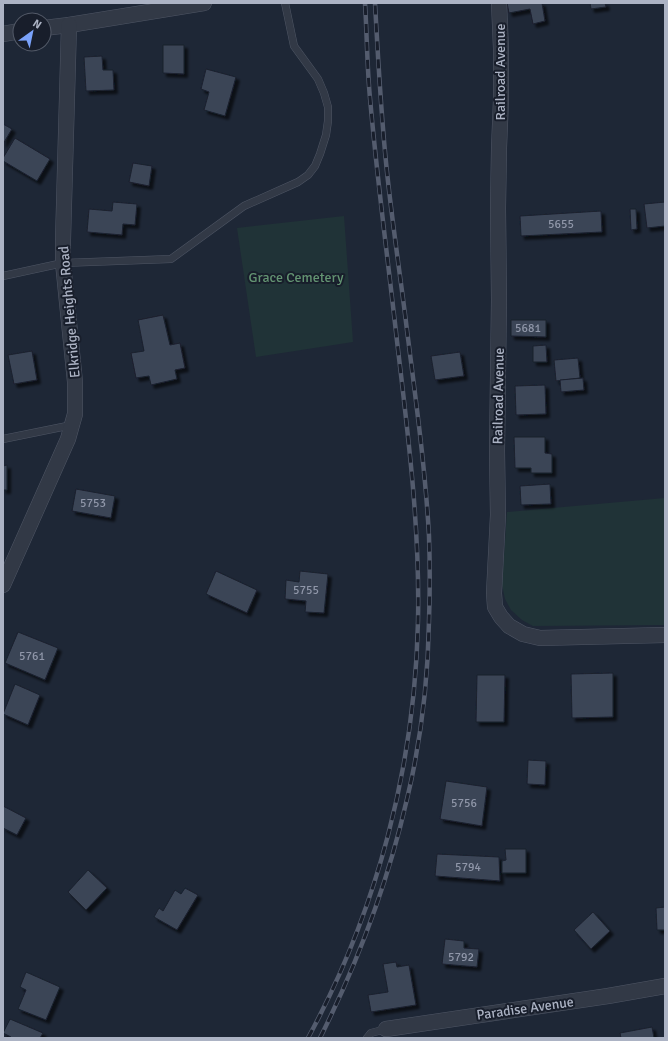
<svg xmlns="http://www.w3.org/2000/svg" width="668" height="1041" viewBox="0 0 668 1041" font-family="Signika,sans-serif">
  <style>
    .green { fill: #203337 }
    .building { fill: #3a4457; stroke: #1a202d; filter: url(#shadow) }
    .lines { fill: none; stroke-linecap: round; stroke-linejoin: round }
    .service-casing { stroke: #4f5665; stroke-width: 8 }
    .minor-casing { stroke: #4f5665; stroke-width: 16 }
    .service { stroke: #323946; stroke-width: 7 }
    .minor { stroke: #323946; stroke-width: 15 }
    .rail-casing { stroke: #545c6e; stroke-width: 4.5 }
    .rail { stroke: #181e2b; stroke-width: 3; stroke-dasharray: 9; stroke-linecap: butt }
    .labels { text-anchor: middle; stroke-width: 4; stroke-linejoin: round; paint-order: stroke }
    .number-label { font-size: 12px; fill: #9097a9 }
    .street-label { font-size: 14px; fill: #acb3c4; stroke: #181e2b }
    .park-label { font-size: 14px; fill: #639472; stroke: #181e2b }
  </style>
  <defs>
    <filter id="shadow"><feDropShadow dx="3.5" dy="3.5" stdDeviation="1" flood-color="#0009"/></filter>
  </defs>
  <rect width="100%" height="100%" fill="#1e2736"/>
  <!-- green -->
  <g class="green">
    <polygon points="344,216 353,342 256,357 237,228"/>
    <polygon points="665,498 665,625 533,626 522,620 511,610 505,599 502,585 507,512"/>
  </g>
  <!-- building -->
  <g class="building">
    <polygon points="507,3 542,3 545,21 533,24 530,9 509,13"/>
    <polygon points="590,3 605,3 606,7 591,9"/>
    <polygon points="163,45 184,45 184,74 163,73"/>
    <polygon points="102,56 103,70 113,70 114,90 86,91 84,57"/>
    <polygon points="206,69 236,77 225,116 204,110 209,92 201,89"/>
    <polygon points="3,124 12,129 3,144"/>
    <polygon points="15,138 50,159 37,181 3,161 3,158"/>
    <polygon points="133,163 152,166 149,186 129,182"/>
    <polygon points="113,202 137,204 135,225 123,224 122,235 87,232 89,209 112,211"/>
    <polygon points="665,202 665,226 647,228 644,204"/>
    <polygon points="630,209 636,209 637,229 631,230"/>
    <polygon points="601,211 602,232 521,236 520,216"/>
    <polygon points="163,315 170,345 180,343 185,368 175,370 177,379 151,385 149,376 136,378 131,353 144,351 138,320"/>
    <polygon points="511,320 546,320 546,337 511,336"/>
    <polygon points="546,345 547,362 533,362 533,346"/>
    <polygon points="32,351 37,380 14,384 8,355"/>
    <polygon points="460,352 464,376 435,380 431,356"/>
    <polygon points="578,358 580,378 556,381 554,360"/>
    <polygon points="583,378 584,390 561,392 560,380"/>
    <polygon points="545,385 546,414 516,415 515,386"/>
    <polygon points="514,437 545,437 545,453 552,454 552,473 531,473 531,468 515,468"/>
    <polygon points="7,465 7,490 3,490 3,466"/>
    <polygon points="550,484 551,504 521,505 520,486"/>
    <polygon points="76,489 115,496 111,518 72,511"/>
    <polygon points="216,571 257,590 247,613 206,594"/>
    <polygon points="300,571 328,574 324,613 305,612 306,601 285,599 286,580 299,582"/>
    <polygon points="18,632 58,648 45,680 5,663"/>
    <polygon points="613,673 613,717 572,718 571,674"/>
    <polygon points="477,675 505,675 504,722 476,722"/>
    <polygon points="15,684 40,695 28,725 3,714"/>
    <polygon points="528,760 546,761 545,785 527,784"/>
    <polygon points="446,781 487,787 482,826 440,819"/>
    <polygon points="3,806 26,818 17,835 3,828"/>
    <polygon points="505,849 526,849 526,873 502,873 502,861 506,860"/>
    <polygon points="437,854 499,857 500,881 435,876"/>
    <polygon points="88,870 107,888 86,910 68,892"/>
    <polygon points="185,888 198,895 177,930 154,917 159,908 163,911 175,890 181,894"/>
    <polygon points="665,907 665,930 657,930 656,908"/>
    <polygon points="593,912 610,931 591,949 574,930"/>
    <polygon points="445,939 464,941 464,948 479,949 477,967 442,964"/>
    <polygon points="396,962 397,967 409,965 416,1005 371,1012 368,995 388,992 383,964"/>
    <polygon points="26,972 60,987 46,1020 18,1009 26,990 20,987"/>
    <polygon points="10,1019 43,1033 40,1038 10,1038 11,1037 3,1033"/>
    <polygon points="652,1027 654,1038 621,1038 620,1033"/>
  </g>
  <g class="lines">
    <!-- service casing -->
    <g class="service-casing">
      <g id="service">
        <polyline points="3,276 63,263 171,259 244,206 298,182 308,175 315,166 320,154 326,135 328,121 328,107 324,93 318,79 294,46 285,3"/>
        <polyline points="3,439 72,425"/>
        <polyline points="367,1038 371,1033 386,1029"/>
      </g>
    </g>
    <!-- minor casing -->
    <g class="minor-casing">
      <g id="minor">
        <polyline points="499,3 501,49 501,99 499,148 498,208 499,299 497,451 498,515 494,593 495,607 501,617 509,626 523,634 540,638 665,635"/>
        <polyline points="44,28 69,25 204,3"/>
        <polyline points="3,34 20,31"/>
        <polyline points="3,585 68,439 75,414 75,382 63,263 63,240 69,25"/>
        <polyline points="386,1029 608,996 665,986"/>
      </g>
    </g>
    <!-- service -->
    <use href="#service" class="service"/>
    <!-- minor -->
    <use href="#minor" class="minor"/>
    <!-- rail casing -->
    <g class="rail-casing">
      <g id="rail">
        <path d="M308,1038c69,-127 107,-272 110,-417 2,-94 -10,-187 -21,-280 -9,-81 -20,-162 -27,-243 -3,-31 -3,-63 -5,-95"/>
        <path d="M320,1038c38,-76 68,-156 87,-239 14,-58 21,-119 22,-178 1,-29 1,-57 0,-85 -4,-74 -15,-148 -24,-222 -6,-47 -13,-94 -18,-142 -6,-56 -9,-113 -12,-169"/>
      </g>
    </g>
    <!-- rail -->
    <use href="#rail" class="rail"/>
  </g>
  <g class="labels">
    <!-- number labels -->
    <g class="number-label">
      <text x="561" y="228">5655</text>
      <text x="528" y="332">5681</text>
      <text x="93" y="507">5753</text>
      <text x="306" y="594">5755</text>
      <text x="32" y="660">5761</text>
      <text x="464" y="807">5756</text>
      <text x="468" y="871">5794</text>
      <text x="461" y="961">5792</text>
    </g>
    <!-- street labels -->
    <g class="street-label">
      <text transform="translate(500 72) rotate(-90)" y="5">Railroad Avenue</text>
      <text transform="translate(69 312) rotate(-95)" y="5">Elkridge Heights Road</text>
      <text transform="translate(498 396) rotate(-89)" y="5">Railroad Avenue</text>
      <text transform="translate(525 1008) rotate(-8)" y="5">Paradise Avenue</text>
    </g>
    <!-- park labels -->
    <g class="park-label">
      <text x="296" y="282">Grace Cemetery</text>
    </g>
  </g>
  <!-- border -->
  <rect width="668" height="1041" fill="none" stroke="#acb3c4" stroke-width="8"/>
  <!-- north arrow -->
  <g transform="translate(32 32) rotate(33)"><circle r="19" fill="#181e2b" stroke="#535a68"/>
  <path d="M0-3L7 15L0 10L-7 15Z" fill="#7aa2fa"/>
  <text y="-6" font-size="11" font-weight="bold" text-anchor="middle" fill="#acb3c4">N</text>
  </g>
</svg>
